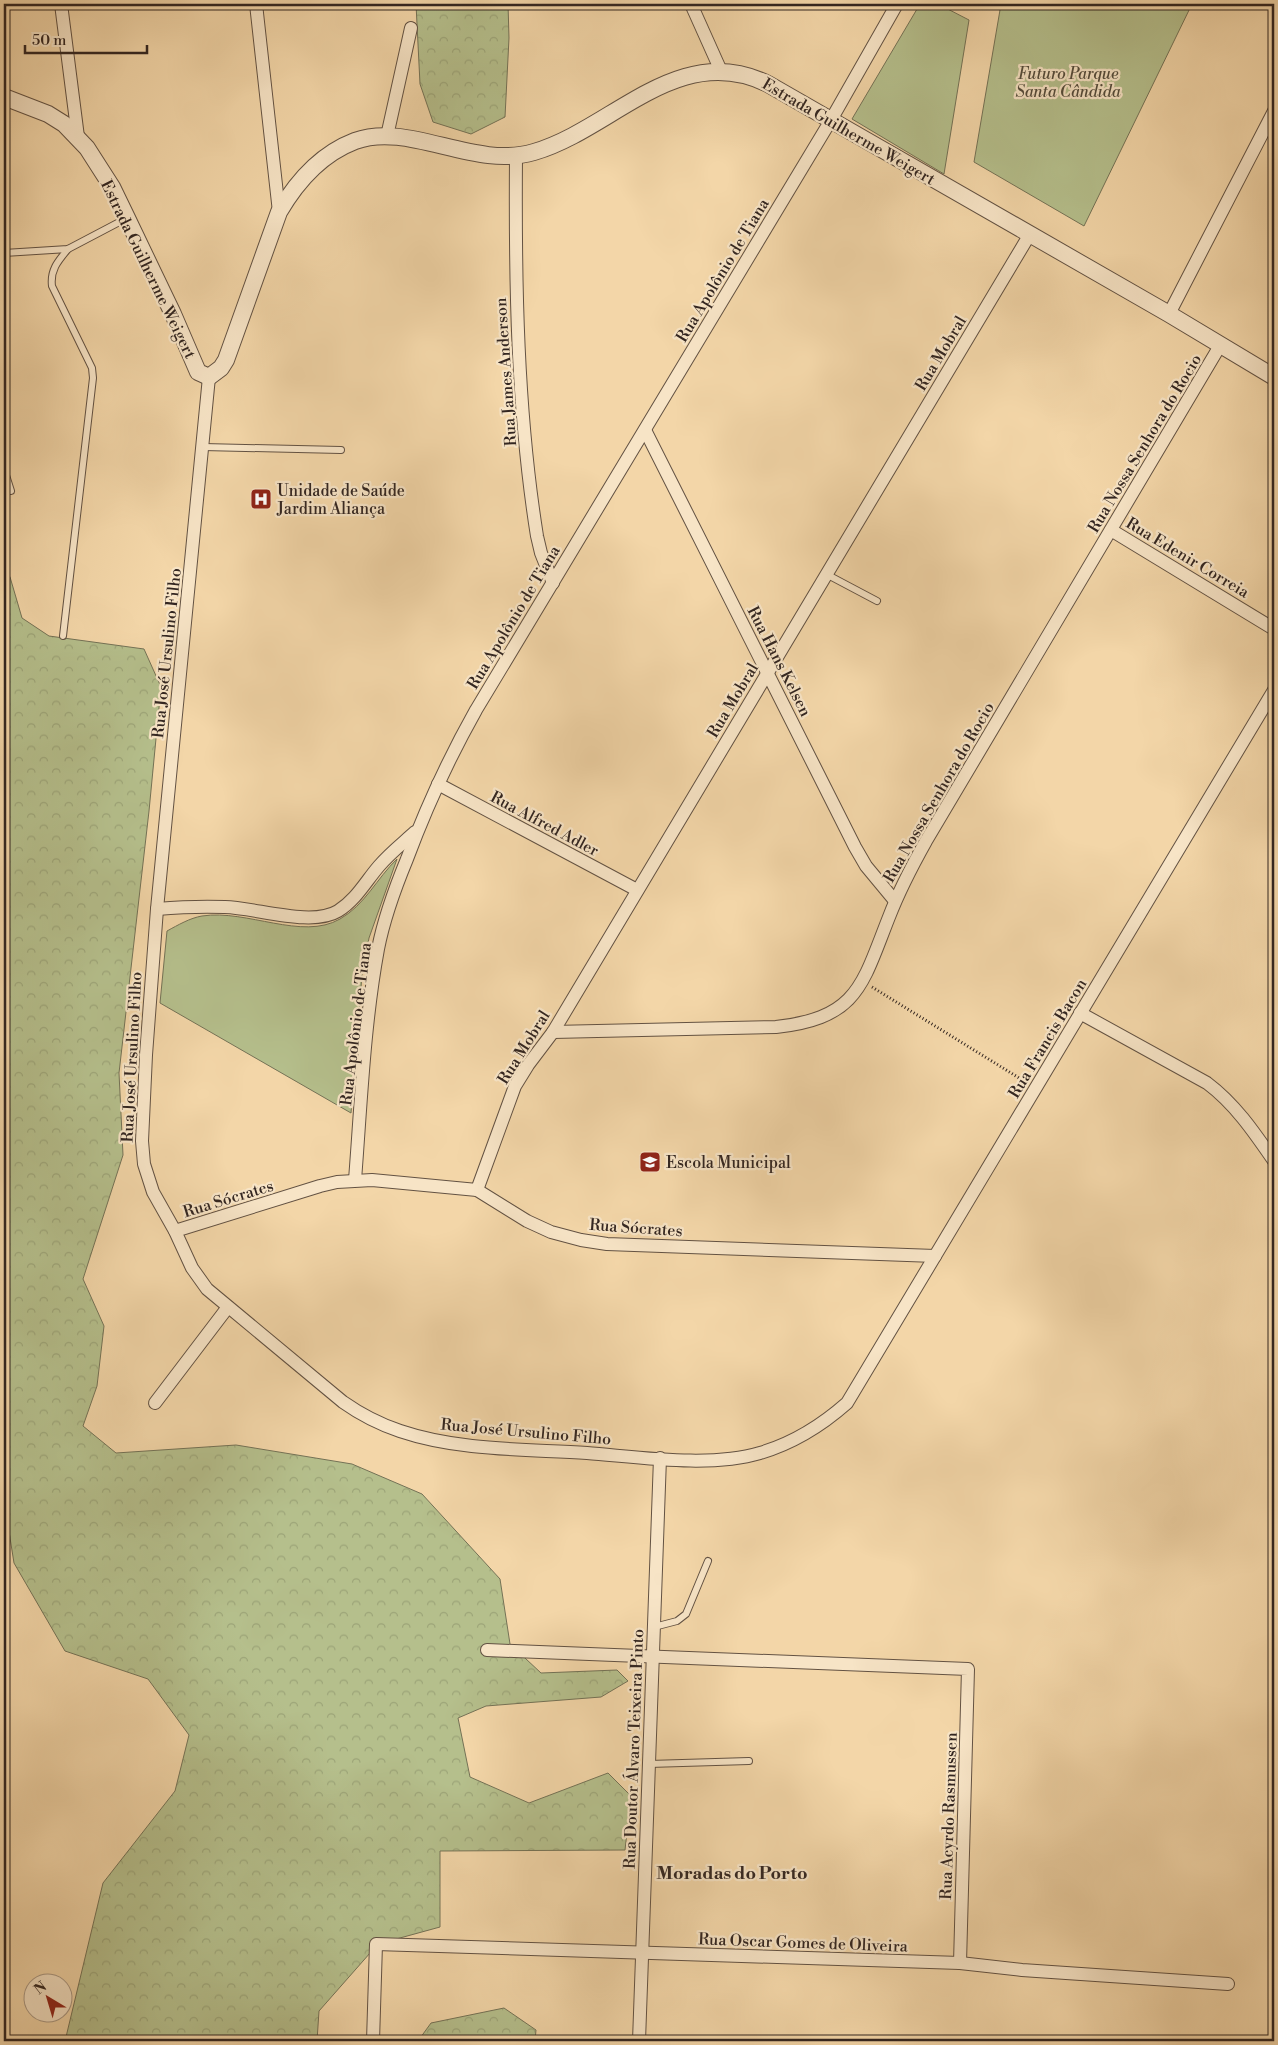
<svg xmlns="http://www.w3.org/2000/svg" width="1278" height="2045" viewBox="0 0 1278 2045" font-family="'Libre Bodoni',serif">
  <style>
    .green { fill: #b5bf8c; stroke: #747256 }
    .forest { fill: url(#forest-crowns); stroke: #747256 }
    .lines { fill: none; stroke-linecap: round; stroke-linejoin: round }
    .service-casing { stroke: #635243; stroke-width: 8 }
    .minor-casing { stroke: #635243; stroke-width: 14 }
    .tertiary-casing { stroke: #635243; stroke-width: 18 }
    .path { stroke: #332621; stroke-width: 3; stroke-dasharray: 1 2.5; stroke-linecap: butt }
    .service { stroke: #f7e4c6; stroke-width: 6 }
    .minor { stroke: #f7e4c6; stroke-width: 12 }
    .tertiary { stroke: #f7e4c6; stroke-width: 16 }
    .labels { text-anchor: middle; stroke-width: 4.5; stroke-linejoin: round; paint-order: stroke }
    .park-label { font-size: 16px; font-style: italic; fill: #544c3c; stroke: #f7e4c6 }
    .street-label { font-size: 16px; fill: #332621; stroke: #f7e4c6 }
    .poi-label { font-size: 16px; fill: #332621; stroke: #f7e4c6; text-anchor: start }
    .neighbourhood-label { font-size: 18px; font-weight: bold; fill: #332621; stroke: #f7e4c6 }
  </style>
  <defs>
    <pattern id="forest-crowns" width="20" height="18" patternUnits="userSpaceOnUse" patternTransform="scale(1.25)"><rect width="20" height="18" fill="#b5bf8c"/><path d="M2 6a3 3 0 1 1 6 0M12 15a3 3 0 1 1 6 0" fill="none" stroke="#9ca478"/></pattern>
  </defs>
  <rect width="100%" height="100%" fill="#f3d6a8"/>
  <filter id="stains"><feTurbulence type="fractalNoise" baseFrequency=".004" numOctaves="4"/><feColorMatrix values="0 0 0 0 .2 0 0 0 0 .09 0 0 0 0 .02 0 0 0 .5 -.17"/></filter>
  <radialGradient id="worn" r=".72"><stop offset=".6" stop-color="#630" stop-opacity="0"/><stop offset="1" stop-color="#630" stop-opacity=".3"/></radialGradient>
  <!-- green -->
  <g class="green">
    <polygon points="920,4 938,4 969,20 944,174 852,119"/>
    <polygon points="990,4 1192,4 1084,226 974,162 1000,10"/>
    <path d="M397,859l-28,79 -7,37 -11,138 -191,-110 7,-72c11,-6 23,-13 35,-15 45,-7 100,25 138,3 25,-14 37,-41 57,-60z"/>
  </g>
  <!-- forest -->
  <g class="forest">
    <polygon points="416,4 508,4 509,38 505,117 471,134 433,122 420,84"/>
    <polygon points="4,568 10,577 22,618 49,636 144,649 161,687 149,811 119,1073 123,1155 83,1279 104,1326 97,1386 83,1426 116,1453 236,1445 352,1464 422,1494 500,1579 510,1644 541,1673 617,1670 628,1681 601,1697 486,1706 458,1718 470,1777 529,1803 608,1773 631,1796 625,1850 440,1851 440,1927 378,1944 319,2011 317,2041 66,2041 66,2037 103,1883 175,1791 189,1735 148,1679 65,1651 14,1563 4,1500"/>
    <polygon points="504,2008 536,2030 535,2041 418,2041 431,2023"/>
  </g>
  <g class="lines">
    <!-- service casing -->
    <g class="service-casing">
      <g id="service">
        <polyline points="4,253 68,249 127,218"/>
        <polyline points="203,447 341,450"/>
        <polyline points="4,469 11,491"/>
        <polyline points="826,574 877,601"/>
        <path d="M63,636l30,-258 -1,-10 -40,-82c-2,-16 6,-25 16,-37"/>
        <polyline points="654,1627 677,1621 686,1614 708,1561"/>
        <polyline points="649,1764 749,1761"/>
      </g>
    </g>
    <!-- minor casing -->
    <g class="minor-casing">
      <g id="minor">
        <polyline points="61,4 78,137"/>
        <polyline points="256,4 279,212"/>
        <polyline points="691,4 721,71"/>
        <polyline points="387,136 411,28"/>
        <path d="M516,156c-1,127 1,255 21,380l4,17 12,30"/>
        <polyline points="1169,314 1274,111"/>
        <path d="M209,377l-52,532 -11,146 -4,86 2,23 9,28 22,39 17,37 15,21 136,113c17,12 36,22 57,29 59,20 126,18 187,22 52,4 123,15 173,0 34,-10 61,-27 87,-50l427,-713"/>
        <polyline points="645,430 855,847 866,866 895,901"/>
        <polyline points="1111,530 1274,629"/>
        <polyline points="438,784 637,890"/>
        <path d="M157,909c23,-2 45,-3 68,-2 32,1 87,20 113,4 18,-11 28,-30 41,-45 11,-13 24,-23 36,-34"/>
        <path d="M1080,1013l127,70c28,21 47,49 67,78"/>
        <path d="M553,1032l223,-5c82,-9 86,-42 113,-110 10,-26 23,-51 37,-76l295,-497"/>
        <path d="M355,1180c6,-77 9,-155 23,-231 6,-31 17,-61 29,-90 19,-51 42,-101 69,-149l355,-590 66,-116"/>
        <polyline points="477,1190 515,1086 528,1065 553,1032 1030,234"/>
        <polyline points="175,1231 320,1186 337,1182 372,1180 477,1190 527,1221 551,1232 581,1240 607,1244 935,1256"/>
        <polyline points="155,1403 228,1307"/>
        <polyline points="487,1650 968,1669 960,1963"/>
        <polyline points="373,2041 376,1944 960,1963 1022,1970 1228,1984"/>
        <polyline points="639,2041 660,1458"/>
      </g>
    </g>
    <!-- tertiary casing -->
    <g class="tertiary-casing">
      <path id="tertiary" d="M4,97l44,17 16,10 23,24 25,39 15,31 46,96 25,58 11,5 12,-9 5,-8 53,-148c18,-31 42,-58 76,-71 54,-20 119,29 179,11 79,-23 144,-112 234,-68l401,230 105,63"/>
    </g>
    <!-- path -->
    <polyline class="path" points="872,987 1024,1081"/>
    <!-- service -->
    <use href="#service" class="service"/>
    <!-- minor -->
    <use href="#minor" class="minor"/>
    <!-- tertiary -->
    <use href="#tertiary" class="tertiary"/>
  </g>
  <!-- icons -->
  <defs>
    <g id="hospital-square" transform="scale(1.125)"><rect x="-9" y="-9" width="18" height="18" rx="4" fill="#8f2418" stroke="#f7e4c6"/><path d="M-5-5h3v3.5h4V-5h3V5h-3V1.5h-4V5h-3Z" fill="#fff"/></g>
    <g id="school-square" transform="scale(1.125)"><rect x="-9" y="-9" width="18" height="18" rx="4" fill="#8f2418" stroke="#f7e4c6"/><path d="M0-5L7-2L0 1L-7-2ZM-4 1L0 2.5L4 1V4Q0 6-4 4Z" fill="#fff"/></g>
  </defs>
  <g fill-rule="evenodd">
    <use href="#hospital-square" x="261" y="499"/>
    <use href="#school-square" x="650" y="1162"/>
  </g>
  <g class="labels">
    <!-- park labels -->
    <g class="park-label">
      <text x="1068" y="79">Futuro Parque<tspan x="1068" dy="18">Santa Cândida</tspan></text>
    </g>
    <!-- street labels -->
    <g class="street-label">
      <text transform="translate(849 131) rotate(30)" y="6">Estrada Guilherme Weigert</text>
      <text transform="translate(149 269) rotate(64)" y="6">Estrada Guilherme Weigert</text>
      <text transform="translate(722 270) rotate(-59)" y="6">Rua Apolônio de Tiana</text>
      <text transform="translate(940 353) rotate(-59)" y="6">Rua Mobral</text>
      <text transform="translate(505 372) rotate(-94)" y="6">Rua James Anderson</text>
      <text transform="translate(1144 443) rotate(-59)" y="6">Rua Nossa Senhora do Rocio</text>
      <text transform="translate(1188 557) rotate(31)" y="6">Rua Edenir Correia</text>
      <text transform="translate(513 617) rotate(-59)" y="6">Rua Apolônio de Tiana</text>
      <text transform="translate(166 653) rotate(-84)" y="6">Rua José Ursulino Filho</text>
      <text transform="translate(780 661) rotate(63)" y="6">Rua Hans Kelsen</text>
      <text transform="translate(732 700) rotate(-59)" y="6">Rua Mobral</text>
      <text transform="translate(938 792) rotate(-60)" y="6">Rua Nossa Senhora do Rocio</text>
      <text transform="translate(545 823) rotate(28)" y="6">Rua Alfred Adler</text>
      <text transform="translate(355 1024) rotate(-83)" y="6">Rua Apolônio de Tiana</text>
      <text transform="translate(1047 1038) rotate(-59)" y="6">Rua Francis Bacon</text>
      <text transform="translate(523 1047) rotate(-58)" y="6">Rua Mobral</text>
      <text transform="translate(131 1057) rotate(-87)" y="6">Rua José Ursulino Filho</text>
      <text transform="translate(228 1198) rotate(-17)" y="6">Rua Sócrates</text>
      <text transform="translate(636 1227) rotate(4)" y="6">Rua Sócrates</text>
      <text transform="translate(526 1431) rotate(5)" y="6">Rua José Ursulino Filho</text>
      <text transform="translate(633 1749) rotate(-88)" y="6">Rua Doutor Álvaro Teixeira Pinto</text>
      <text transform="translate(948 1816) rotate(-88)" y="6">Rua Acyrdo Rasmussen</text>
      <text transform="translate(803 1942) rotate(2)" y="6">Rua Oscar Gomes de Oliveira</text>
    </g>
    <!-- poi labels -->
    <g class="poi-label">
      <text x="277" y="496">Unidade de Saúde<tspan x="277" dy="18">Jardim Aliança</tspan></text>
      <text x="666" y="1168">Escola Municipal</text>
    </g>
    <!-- neighbourhood labels -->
    <g class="neighbourhood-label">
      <text x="732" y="1879">Moradas do Porto</text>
    </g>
  </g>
  <!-- margin -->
  <rect width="1278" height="2045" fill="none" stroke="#f3d6a8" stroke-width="20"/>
  <rect x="5" y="5" width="1268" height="2035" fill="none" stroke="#332621" stroke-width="2.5"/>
  <rect x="10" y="10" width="1258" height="2025" fill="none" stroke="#332621"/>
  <!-- north arrow -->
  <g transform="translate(48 1998) rotate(322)"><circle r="24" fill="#f7e4c6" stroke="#a99884"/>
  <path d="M0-4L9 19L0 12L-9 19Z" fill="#8f2418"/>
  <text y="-8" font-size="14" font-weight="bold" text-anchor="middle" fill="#332621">N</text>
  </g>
  <!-- scale -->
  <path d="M25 45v8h122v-8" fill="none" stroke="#332621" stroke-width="2.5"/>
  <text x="32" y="45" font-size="15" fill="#332621" stroke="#f7e4c6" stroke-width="4" paint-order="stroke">50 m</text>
  <rect width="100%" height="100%" filter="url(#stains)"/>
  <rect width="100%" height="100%" fill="url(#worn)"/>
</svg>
